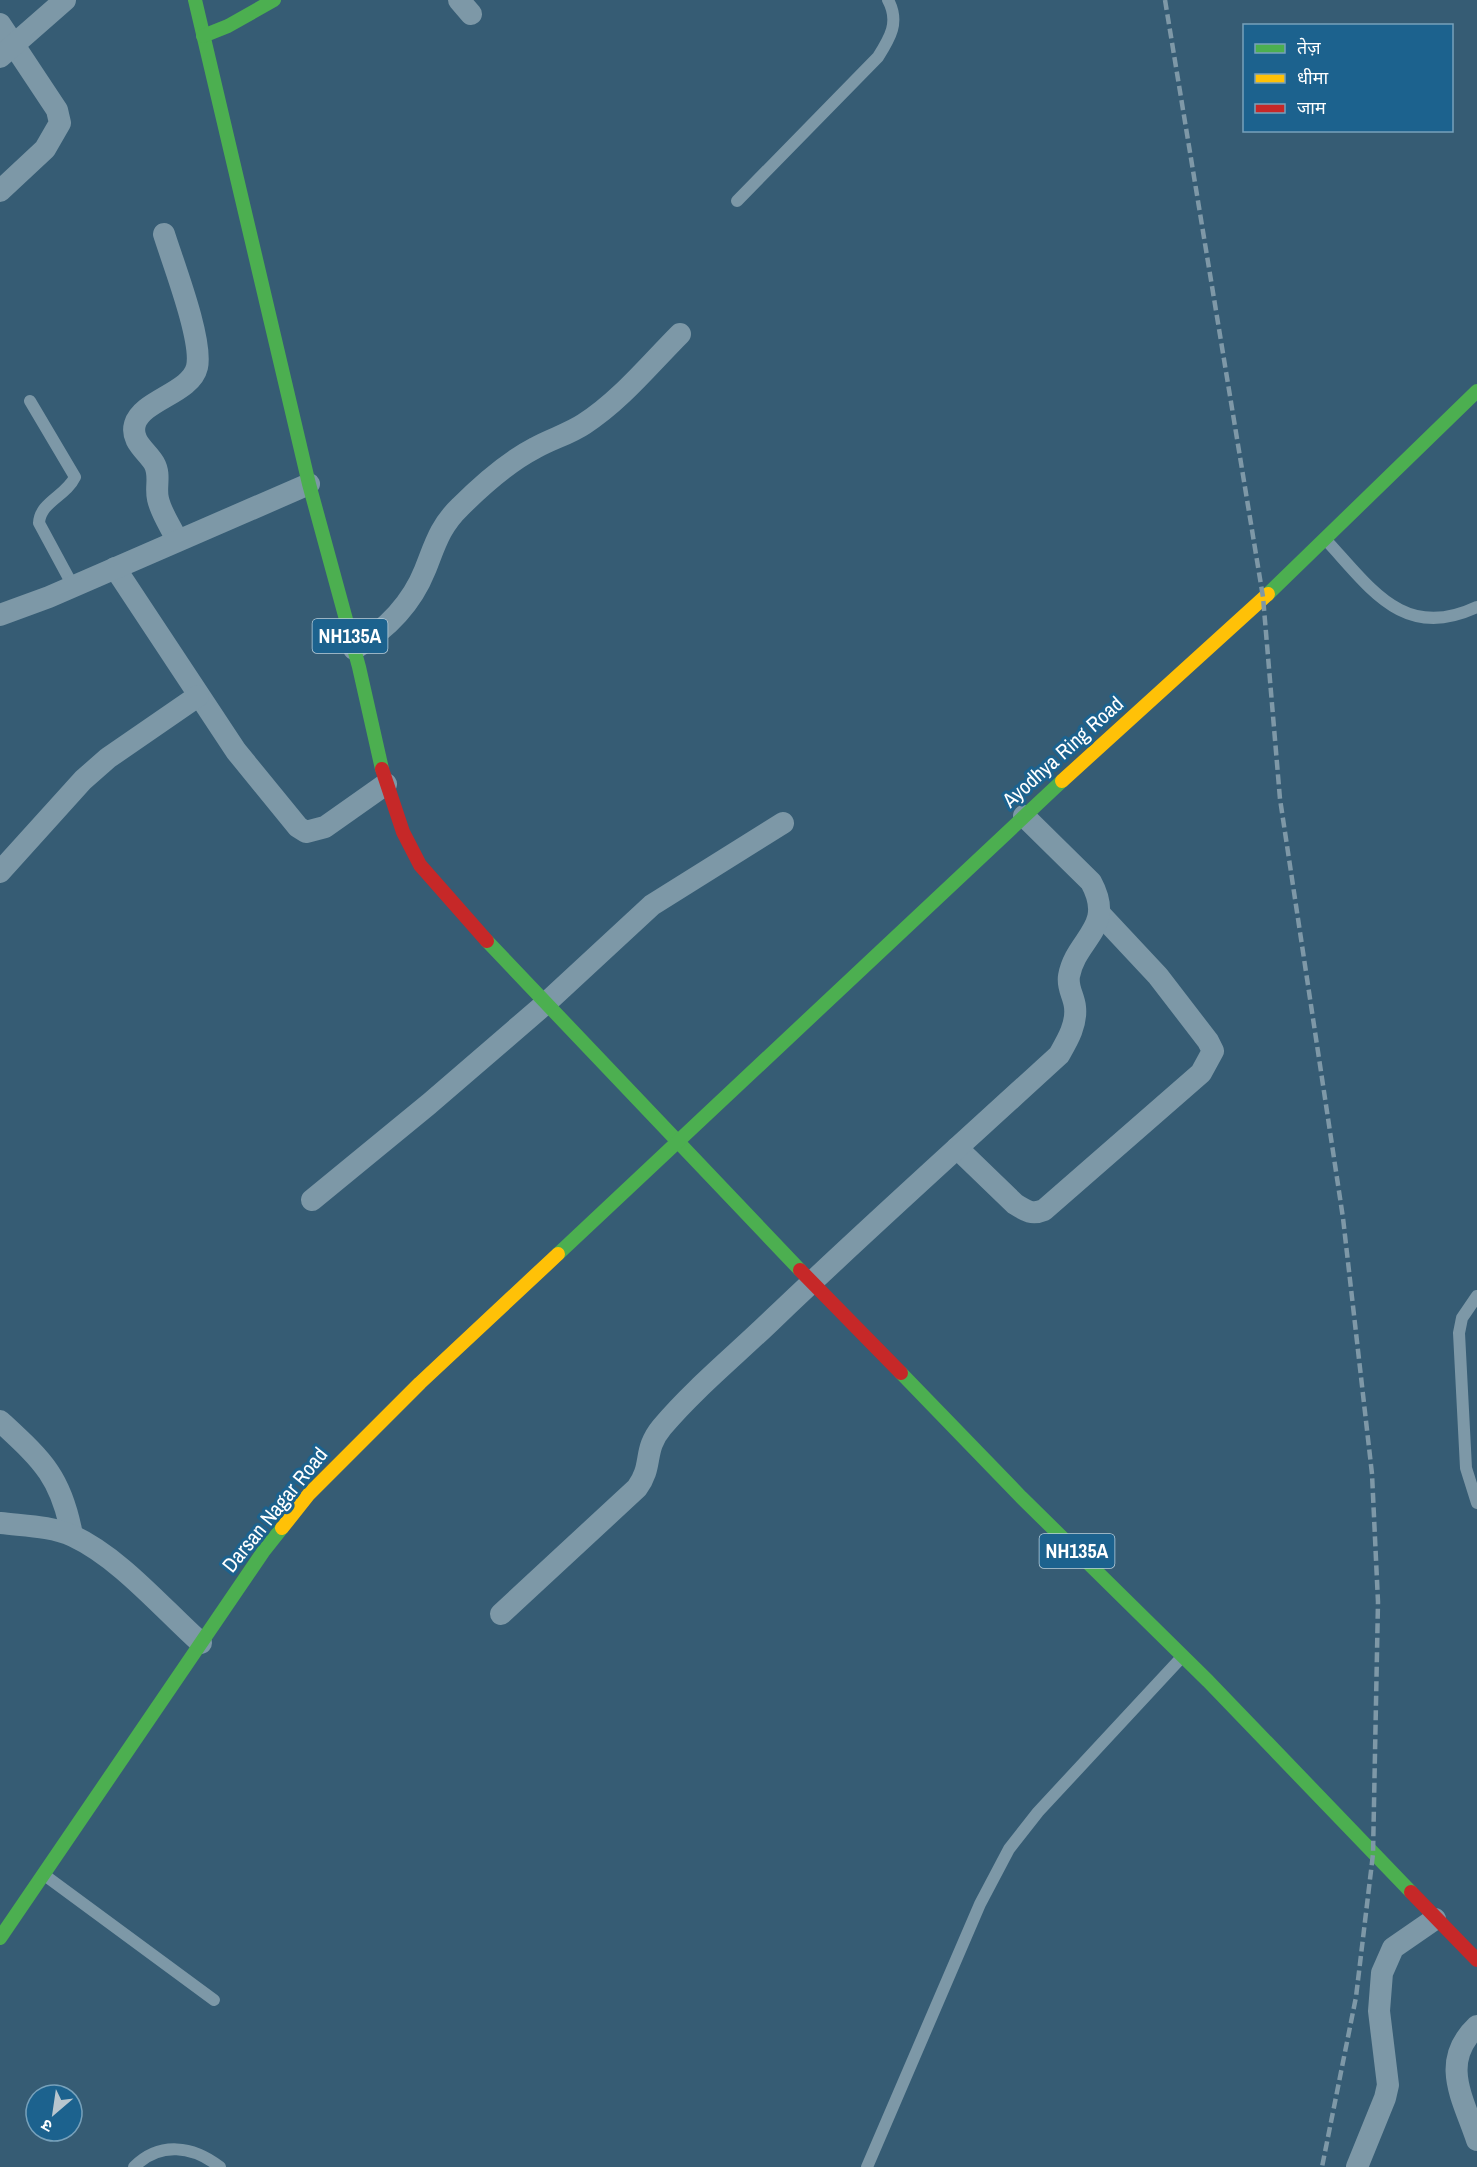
<svg xmlns="http://www.w3.org/2000/svg" width="1477" height="2167" viewBox="0 0 1477 2167" font-family="'Archivo Narrow','Noto Sans Devanagari',sans-serif">
  <style>
    .lines { fill: none; stroke-linecap: round; stroke-linejoin: round }
    .lane { stroke: #7d98a7; stroke-width: 12 }
    .street { stroke: #7d98a7; stroke-width: 22 }
    .fast { stroke: #4caf50; stroke-width: 14 }
    .slow { stroke: #ffc107; stroke-width: 14 }
    .jam { stroke: #c62828; stroke-width: 14 }
    .rail { stroke: #7e98a7; stroke-width: 4.5; stroke-dasharray: 10 4.5; stroke-linecap: butt }
    .labels { text-anchor: middle; stroke-width: 6; stroke-linejoin: round; paint-order: stroke }
    .shield { fill: #1c628e; stroke: #bbd0dd; stroke-width: 1.5 }
    .shield-label { font-size: 20px; font-weight: bold; fill: #fff }
    .street-label { font-size: 21px; fill: #fff; stroke: #1c628e }
  </style>
  <rect width="100%" height="100%" fill="#365c74"/>
  <g class="lines">
    <!-- lane -->
    <g class="lane">
      <path d="M737,201l141,-144c12,-19 22,-35 10,-57"/>
      <path d="M30,401l45,76c-9,19 -35,25 -36,46l34,63"/>
      <path d="M1325,539c45,48 78,103 152,68"/>
      <polyline points="1477,1296 1462,1318 1459,1333 1466,1468 1477,1503"/>
      <polyline points="43,1874 214,2000"/>
      <path d="M134,2167c26,-26 59,-21 86,0"/>
      <polyline points="867,2167 980,1904 1009,1849 1038,1812 1182,1657"/>
    </g>
    <!-- street -->
    <g class="street">
      <polyline points="459,0 471,14"/>
      <polyline points="0,24 57,110 60,123 45,149 0,191"/>
      <polyline points="0,57 65,0"/>
      <path d="M164,234c9,29 39,106 33,133 -6,26 -55,33 -62,57 -5,17 12,27 19,39 7,12 1,24 4,36 3,14 13,28 19,41"/>
      <polyline points="115,568 236,751 298,827 306,832 325,827 386,784"/>
      <polyline points="0,615 49,597 309,484"/>
      <path d="M354,649c32,-19 57,-44 71,-79 10,-25 15,-44 35,-63 21,-21 48,-45 75,-59 16,-9 34,-14 49,-24 36,-23 66,-60 96,-90"/>
      <polyline points="0,872 83,780 108,758 198,696"/>
      <path d="M957,1148l58,56c11,7 17,11 29,6l157,-137 12,-22 -5,-10 -50,-65 -58,-62"/>
      <polyline points="312,1200 429,1104 545,1004 652,905 783,823"/>
      <path d="M0,1421c42,39 61,55 72,114"/>
      <path d="M0,1523c24,3 51,3 73,13 47,22 89,72 128,107"/>
      <path d="M501,1614l136,-126c17,-23 5,-37 25,-61 33,-39 75,-73 112,-109 93,-89 189,-175 285,-263 8,-14 18,-30 16,-48 -1,-11 -8,-19 -6,-31 7,-38 47,-48 22,-94l-67,-66"/>
      <path d="M1477,2026c-38,36 -14,72 0,114"/>
      <polyline points="1357,2167 1385,2098 1388,2085 1379,2011 1382,1973 1393,1948 1435,1919"/>
    </g>
    <!-- fast -->
    <g class="fast">
      <polyline points="195,0 309,484 359,667 382,769"/>
      <polyline points="203,36 228,26 274,0"/>
      <polyline points="1268,594 1477,391"/>
      <polyline points="487,941 800,1270"/>
      <polyline points="558,1254 1062,781"/>
      <polyline points="901,1373 1021,1497 1208,1681 1411,1892"/>
      <polyline points="0,1938 263,1552 282,1528"/>
    </g>
    <!-- slow -->
    <g class="slow">
      <polyline points="1062,781 1268,594"/>
      <polyline points="282,1528 309,1494 420,1383 558,1254"/>
    </g>
    <!-- jam -->
    <g class="jam">
      <polyline points="382,769 403,832 420,865 487,941"/>
      <polyline points="800,1270 901,1373"/>
      <polyline points="1411,1892 1477,1960"/>
    </g>
    <!-- rail -->
    <polyline class="rail" points="1165,0 1263,597 1280,799 1343,1218 1372,1474 1378,1602 1373,1854 1356,1997 1322,2167"/>
  </g>
  <g class="labels">
    <!-- shield labels -->
    <g class="shield">
      <rect x="312.5" y="619" width="75" height="34" rx="4.5"/>
      <rect x="1039.5" y="1534" width="75" height="34" rx="4.5"/>
    </g>
    <g class="shield-label">
      <text x="350" y="643">NH135A</text>
      <text x="1077" y="1558">NH135A</text>
    </g>
    <!-- street labels -->
    <g class="street-label">
      <text transform="translate(1063 752) rotate(-42)" y="7">Ayodhya Ring Road</text>
      <text transform="translate(275 1510) rotate(-51)" y="7">Darsan Nagar Road</text>
    </g>
  </g>
  <!-- legend -->
  <rect x="1243" y="24" width="210" height="108" fill="#1c628e" stroke="#77a1bb" stroke-width="1.5"/>
  <rect x="1255" y="44" width="30" height="9" fill="#4caf50" stroke="#77a1bb" stroke-width="1.5"/>
  <text x="1297" y="54" font-size="18" fill="#ffffff">तेज़</text>
  <rect x="1255" y="74" width="30" height="9" fill="#ffc107" stroke="#77a1bb" stroke-width="1.5"/>
  <text x="1297" y="84" font-size="18" fill="#ffffff">धीमा</text>
  <rect x="1255" y="104" width="30" height="9" fill="#c62828" stroke="#77a1bb" stroke-width="1.5"/>
  <text x="1297" y="114" font-size="18" fill="#ffffff">जाम</text>
  <!-- north arrow -->
  <g transform="translate(54 2113) rotate(209)"><circle r="28" fill="#1c628e" stroke="#77a1bb" stroke-width="1.5"/>
  <path d="M0-4.5L10 22L0 15L-10 22Z" fill="#b9c6ce"/>
  <text y="-9" font-size="16" font-weight="bold" text-anchor="middle" fill="#ffffff">उ</text>
  </g>
</svg>
